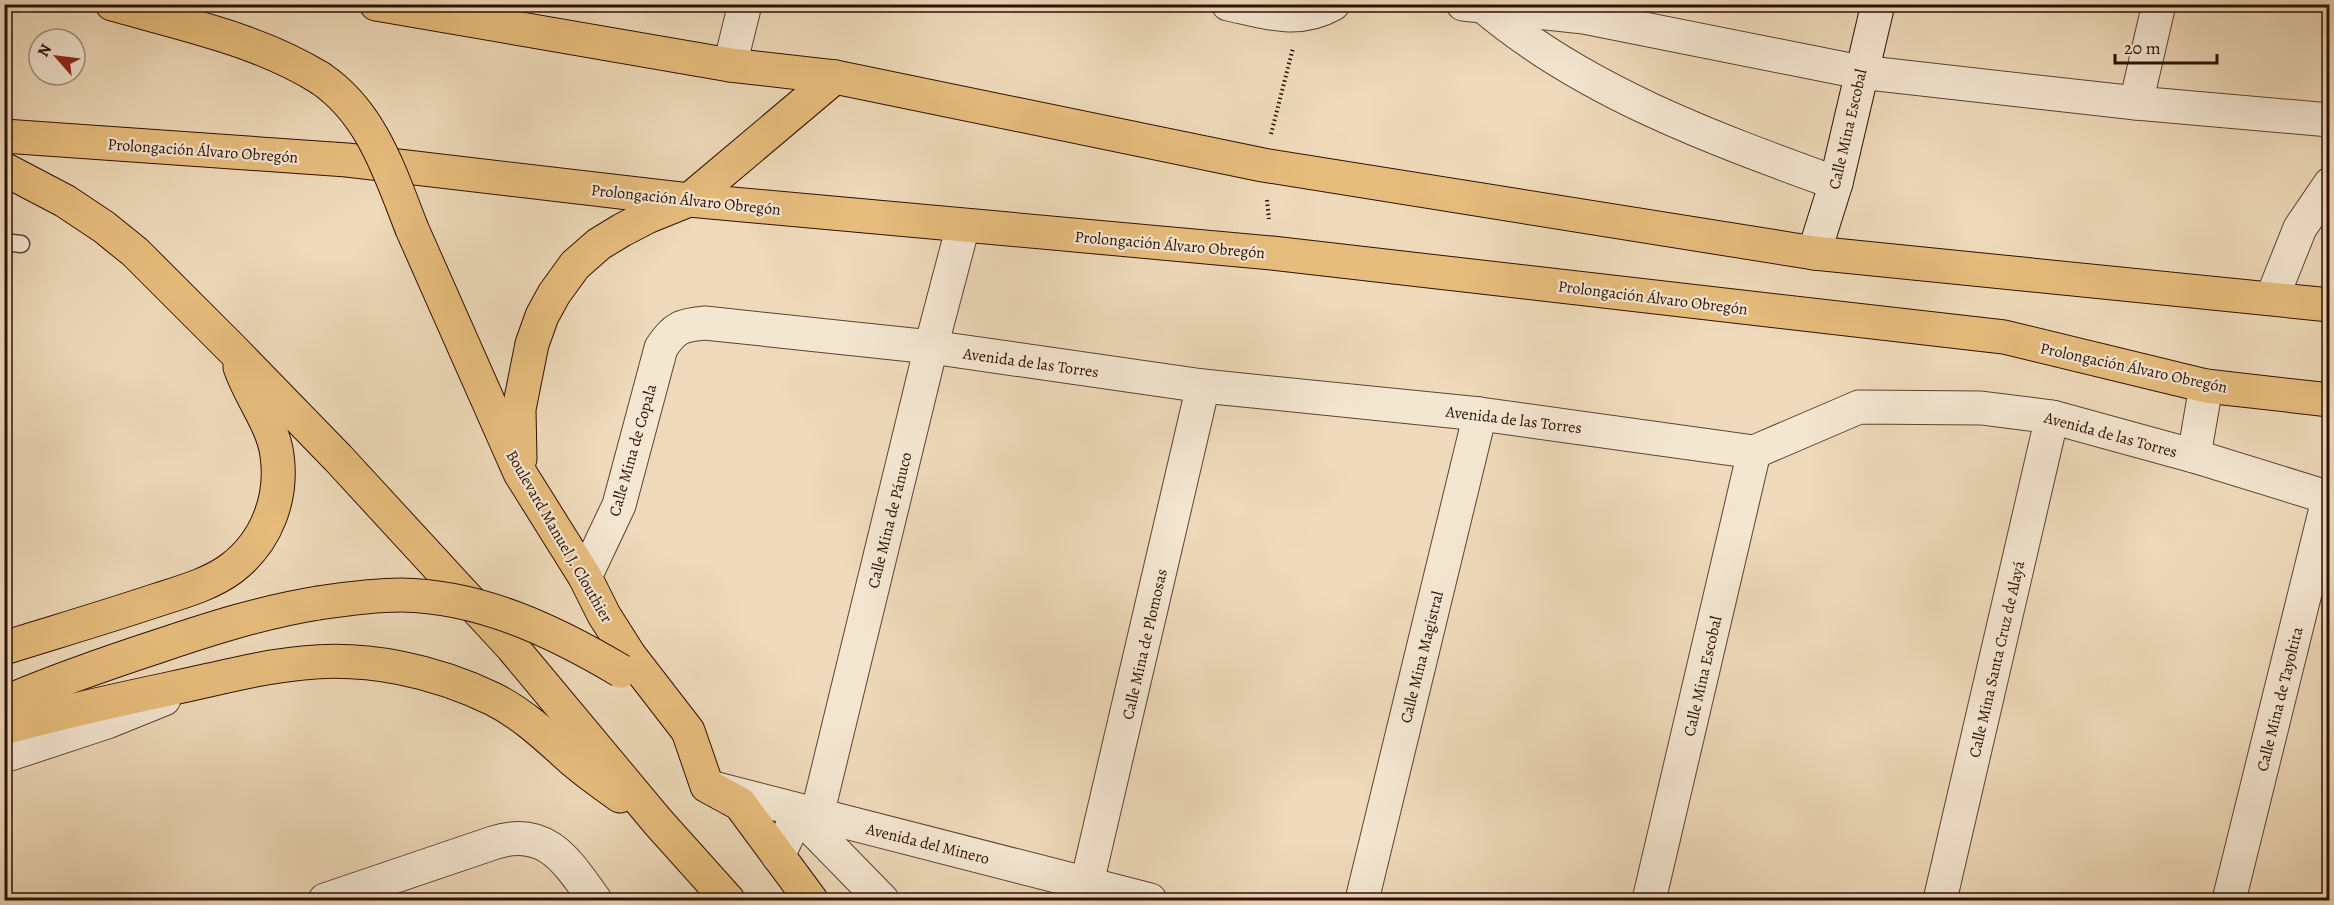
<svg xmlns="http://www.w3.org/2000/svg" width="2334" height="905" viewBox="0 0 2334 905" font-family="Alegreya,serif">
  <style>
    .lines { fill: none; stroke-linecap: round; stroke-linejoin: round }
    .lane-casing { stroke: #5f4232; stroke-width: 19 }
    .street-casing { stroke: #5f4232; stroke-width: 35 }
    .secondary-casing { stroke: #2f0f04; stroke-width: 35 }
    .primary-casing { stroke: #2f0f04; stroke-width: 35 }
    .path { stroke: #2f0f04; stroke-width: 4; stroke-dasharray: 1.5 3; stroke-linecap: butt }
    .lane { stroke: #f4e7d2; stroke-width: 16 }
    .street { stroke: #f4e7d2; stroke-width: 33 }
    .secondary { stroke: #f4e7d2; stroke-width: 33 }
    .primary { stroke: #e7bd7d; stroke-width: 33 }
    .primary-bridge-casing { stroke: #2f0f04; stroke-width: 35; stroke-linecap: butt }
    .primary-bridge { stroke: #e7bd7d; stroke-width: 33 }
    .labels { text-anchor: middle; stroke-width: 4.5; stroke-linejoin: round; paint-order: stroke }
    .street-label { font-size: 16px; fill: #2f0f04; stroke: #f4e7d2 }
  </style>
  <rect width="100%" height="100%" fill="#eedaba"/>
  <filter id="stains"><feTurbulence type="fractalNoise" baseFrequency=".00333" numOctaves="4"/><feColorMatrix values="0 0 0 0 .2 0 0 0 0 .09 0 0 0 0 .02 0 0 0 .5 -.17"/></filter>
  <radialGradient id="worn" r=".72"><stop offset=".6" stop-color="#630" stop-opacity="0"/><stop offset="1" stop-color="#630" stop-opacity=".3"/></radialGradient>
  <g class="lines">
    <!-- lane casing -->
    <g class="lane-casing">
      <polyline id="lane" points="4,242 21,244"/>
    </g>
    <!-- street casing -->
    <g class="street-casing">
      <g id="street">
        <path d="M1228,4c37,8 70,20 105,0"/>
        <polyline points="1463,4 1584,17 1860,72 2136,103 2330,120"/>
        <path d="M1483,6c100,85 231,133 353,177"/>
        <polyline points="730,65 745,4"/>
        <polyline points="2136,103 2159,4"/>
        <polyline points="2272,298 2300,228 2330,184"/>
        <polyline points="2194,456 2206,386"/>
        <path d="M585,577l34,-72 42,-157c13,-20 20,-23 44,-25l226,24 272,39 277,28 274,38 105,-45 122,1 71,9 142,39 136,42"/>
        <polyline points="4,756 107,722 164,699"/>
        <polyline points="713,788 1150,900"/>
        <polyline points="798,814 882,900"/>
        <polyline points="778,856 798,814 817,815 931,347 963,226"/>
        <path d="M325,900l168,-57c54,-18 75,20 102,57"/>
        <polyline points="1083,900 1203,386"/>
        <polyline points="1362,900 1480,414"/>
        <polyline points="1649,900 1754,452"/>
        <polyline points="1940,900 2052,417"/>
        <polyline points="2229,900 2330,492"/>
      </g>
    </g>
    <!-- secondary casing -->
    <g class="secondary-casing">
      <polyline id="secondary" points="1814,253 1836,183 1878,4"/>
    </g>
    <!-- primary casing -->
    <g class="primary-casing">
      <g id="primary">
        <path d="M112,4c70,20 145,35 208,74"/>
        <polyline points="376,4 730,65 835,77 1263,165 1814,253 2330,305"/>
        <polyline points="4,136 347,160 689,200 1272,253 2004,337 2206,386 2330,400"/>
        <polyline points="4,169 65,201 104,227 135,252 234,351 338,458 512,647 658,822 728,900"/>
        <polyline points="412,229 520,473 585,577 604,615 630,656 688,731 707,786 740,804 811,900"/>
        <polyline points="520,459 519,409 532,344 542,316 554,294 575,265 599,244 622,230 647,217 689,200 835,77"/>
        <path d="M4,648c51,-16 102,-31 153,-48 25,-8 54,-16 75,-32 35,-27 51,-70 45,-113 -4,-31 -27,-58 -37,-88"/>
        <path d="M4,703c51,-22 103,-40 155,-57 53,-18 104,-34 159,-43"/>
        <path d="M4,728c56,-16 113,-28 169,-40 43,-9 86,-21 130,-25 64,-7 132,8 190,36 32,16 57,41 83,64 14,12 29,22 44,33"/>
      </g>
    </g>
    <!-- path -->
    <g class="path">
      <polyline points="1271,134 1293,48"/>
      <polyline points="1267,200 1269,219"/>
    </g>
    <!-- lane -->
    <use href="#lane" class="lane"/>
    <!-- street -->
    <use href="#street" class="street"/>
    <!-- secondary -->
    <use href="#secondary" class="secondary"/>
    <!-- primary -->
    <use href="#primary" class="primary"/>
    <!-- primary-bridge casing -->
    <g class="primary-bridge-casing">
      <g id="primary-bridge">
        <path d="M320,78c52,35 70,95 92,151"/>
        <path d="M318,603c27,-4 55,-8 83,-8 79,1 153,36 220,76"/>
      </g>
    </g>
    <!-- primary-bridge -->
    <use href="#primary-bridge" class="primary-bridge"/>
  </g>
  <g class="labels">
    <!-- street labels -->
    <g class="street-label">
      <text transform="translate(1847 129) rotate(-77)" y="6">Calle Mina Escobal</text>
      <text transform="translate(203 150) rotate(4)" y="6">Prolongación Álvaro Obregón</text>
      <text transform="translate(686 199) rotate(6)" y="6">Prolongación Álvaro Obregón</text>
      <text transform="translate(1170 244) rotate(5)" y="6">Prolongación Álvaro Obregón</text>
      <text transform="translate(1653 297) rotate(7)" y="6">Prolongación Álvaro Obregón</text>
      <text transform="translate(1031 362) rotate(8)" y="6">Avenida de las Torres</text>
      <text transform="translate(2134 367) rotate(12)" y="6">Prolongación Álvaro Obregón</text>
      <text transform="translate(1514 419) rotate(7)" y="6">Avenida de las Torres</text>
      <text transform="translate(2111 434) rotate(15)" y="6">Avenida de las Torres</text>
      <text transform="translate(632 450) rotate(-74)" y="6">Calle Mina de Copala</text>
      <text transform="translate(889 520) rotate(-76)" y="6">Calle Mina de Pánuco</text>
      <text transform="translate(560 536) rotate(60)" y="6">Boulevard Manuel J. Clouthier</text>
      <text transform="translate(1144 644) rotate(-77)" y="6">Calle Mina de Plomosas</text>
      <text transform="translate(1421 657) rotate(-76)" y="6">Calle Mina Magistral</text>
      <text transform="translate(1996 659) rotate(-77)" y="6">Calle Mina Santa Cruz de Alayá</text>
      <text transform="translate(1702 676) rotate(-77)" y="6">Calle Mina Escobal</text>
      <text transform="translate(2279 699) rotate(-76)" y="6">Calle Mina de Tayoltita</text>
      <text transform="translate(928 843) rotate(14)" y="6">Avenida del Minero</text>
    </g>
  </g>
  <!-- margin -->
  <rect width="2334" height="905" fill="none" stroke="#eedaba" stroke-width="24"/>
  <rect x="6" y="6" width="2322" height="893" fill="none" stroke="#2f0f04" stroke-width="3"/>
  <rect x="12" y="12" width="2310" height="881" fill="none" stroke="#2f0f04" stroke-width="1.5"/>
  <!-- north arrow -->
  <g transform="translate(57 57) rotate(298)"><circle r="28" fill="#f4e7d2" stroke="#a59180" stroke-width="1.5"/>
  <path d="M0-4.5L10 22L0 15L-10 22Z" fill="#8f2418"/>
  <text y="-9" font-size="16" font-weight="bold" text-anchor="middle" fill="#2f0f04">N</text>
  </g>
  <!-- scale -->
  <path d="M2115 54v9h102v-9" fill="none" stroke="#2f0f04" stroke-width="3"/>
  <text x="2124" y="54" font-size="18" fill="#2f0f04" stroke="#f4e7d2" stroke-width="4.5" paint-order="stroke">20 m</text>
  <rect width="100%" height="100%" filter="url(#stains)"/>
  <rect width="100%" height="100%" fill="url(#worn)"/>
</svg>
